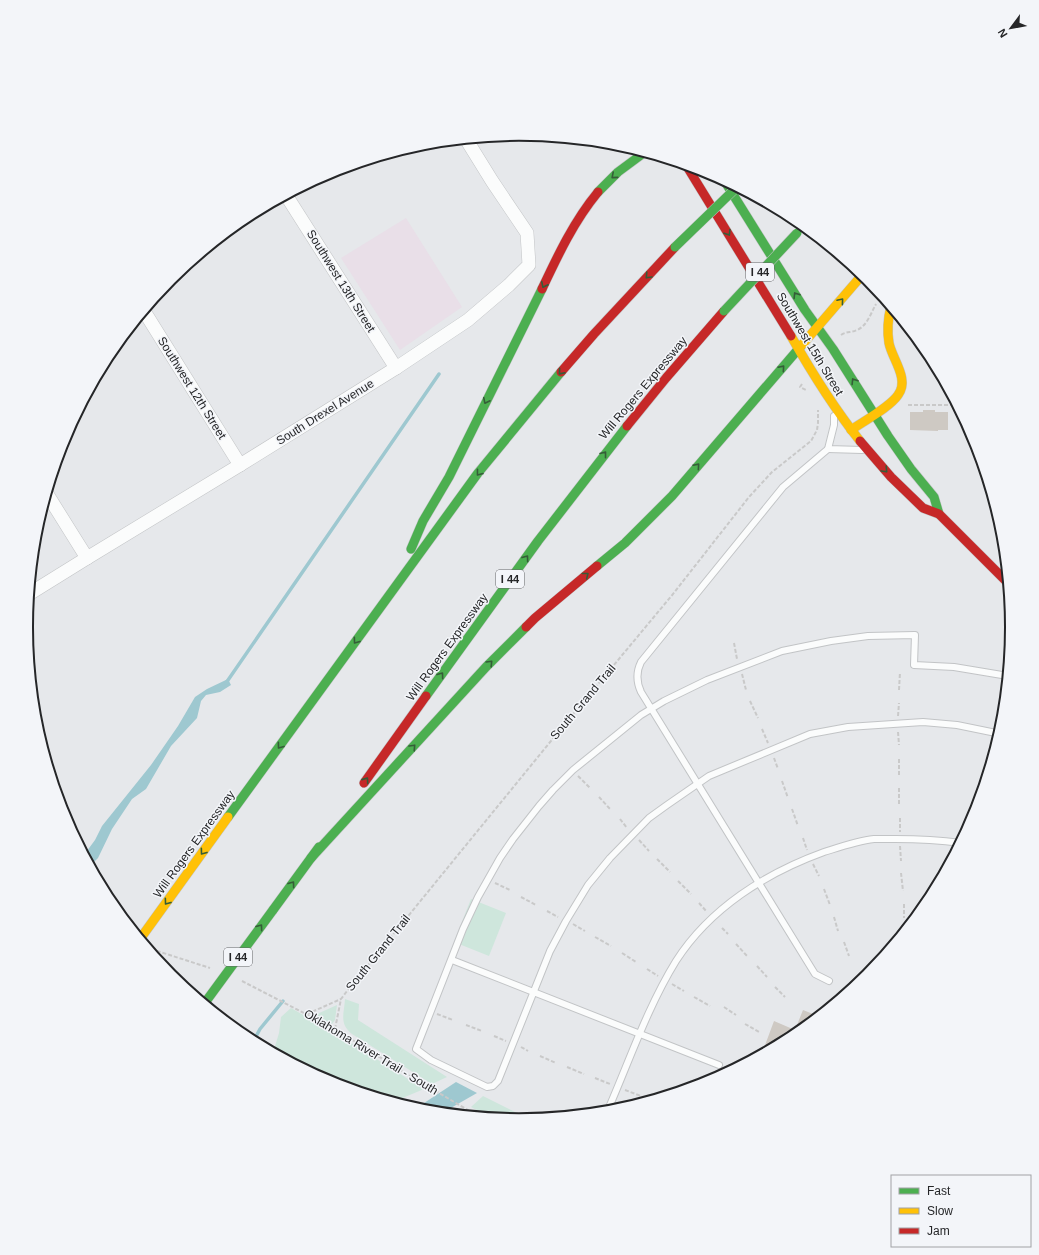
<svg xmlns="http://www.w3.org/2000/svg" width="1039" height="1255" viewBox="0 0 1039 1255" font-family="Helvetica,sans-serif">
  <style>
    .industrial { fill: #e9dfe8 }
    .green { fill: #cee6dc }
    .water { fill: #9ec8d0 }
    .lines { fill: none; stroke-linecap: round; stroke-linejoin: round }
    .stream { stroke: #9ec8d0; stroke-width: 3.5 }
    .building { fill: #cec9c3 }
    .lane-casing { stroke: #c2c4c6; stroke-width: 8 }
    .street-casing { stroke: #c2c4c6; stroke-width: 14 }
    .fast-casing { stroke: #c2c4c6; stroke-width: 10 }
    .slow-casing { stroke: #c2c4c6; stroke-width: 10 }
    .jam-casing { stroke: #c2c4c6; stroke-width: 10 }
    .path { stroke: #c9c9c9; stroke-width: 2; stroke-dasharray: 4 2; stroke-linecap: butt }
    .lane { stroke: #fbfcfc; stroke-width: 6 }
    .street { stroke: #fbfcfc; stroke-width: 13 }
    .fast { stroke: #4caf50; stroke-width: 9 }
    .slow { stroke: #ffc107; stroke-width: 9 }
    .jam { stroke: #c62828; stroke-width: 9 }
    .fast-bridge-casing { stroke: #c2c4c6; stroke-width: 10; stroke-linecap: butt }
    .fast-bridge { stroke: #4caf50; stroke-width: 9 }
    .oneway { stroke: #355d38 }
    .labels { text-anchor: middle; stroke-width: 3; stroke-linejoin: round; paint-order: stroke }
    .shield { fill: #f3f5f9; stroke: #636467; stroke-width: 1 }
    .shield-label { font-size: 11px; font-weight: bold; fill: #252628 }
    .street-label { font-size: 12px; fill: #252628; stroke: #f3f5f9 }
    .rim { fill: none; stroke: #252628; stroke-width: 2 }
  </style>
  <rect width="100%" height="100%" fill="#e6e8eb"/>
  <!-- industrial -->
  <polygon class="industrial" points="406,218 462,307 400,350 341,258"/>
  <!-- green -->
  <g class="green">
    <polygon points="471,899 506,913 489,956 454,942"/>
    <path d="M345,999l14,5 -1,16 89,57 -15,7 -80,-50c-13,-10 -8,-20 -7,-35z"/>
    <polygon points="337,1005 335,1020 332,1024 317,1016 317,1014"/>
    <polygon points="291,1008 340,1036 424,1089 393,1102 359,1092 329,1078 319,1077 273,1053 279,1033 281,1017"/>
    <polygon points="483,1096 531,1120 519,1121 491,1118 471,1107"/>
  </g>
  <!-- water -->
  <g class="water">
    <polygon points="228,679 231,685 220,692 206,695 201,701 197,718 171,746 146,789 132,799 112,829 98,858 90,866 84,855 95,840 102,826 151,765 178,726 195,697 207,689"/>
    <polygon points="456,1082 477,1093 442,1113 423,1111 415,1109"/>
  </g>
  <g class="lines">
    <!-- stream -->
    <g class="stream">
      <polyline points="226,683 439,374"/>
      <polyline points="253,1042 260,1029 283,1001"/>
    </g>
  </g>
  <!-- building -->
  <g class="building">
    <polygon points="923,410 935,410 935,412 948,412 948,430 938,430 938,431 910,430 910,412 923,412"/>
    <polygon points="803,1010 813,1014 810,1021 813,1022 793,1038 761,1056 774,1021 795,1030"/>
  </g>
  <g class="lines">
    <!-- lane casing -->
    <g class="lane-casing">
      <g id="lane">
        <polyline points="834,416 834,425 828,449 862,450"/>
        <path d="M828,449l-45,38 -142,175c-5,10 -5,19 0,30l174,282 14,7"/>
        <polyline points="1001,734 957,725 923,722 848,727 810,734 709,776 667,805 649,818 610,858 588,885 566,921 550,951 498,1081 493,1086 487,1087 431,1060 416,1049 463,929 478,897 500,858 513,839 539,806 553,790 573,770 641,715 664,701 707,680 782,651 831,641 868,636 915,635 914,665 954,667 1008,676"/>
        <polyline points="974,819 977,812"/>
        <polyline points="452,960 719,1065"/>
        <path d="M607,1112c22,-50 40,-104 69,-151 34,-53 90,-88 148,-109 16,-5 33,-11 50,-13 7,0 14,0 21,0 22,0 44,1 66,4"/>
      </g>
    </g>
    <!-- street casing -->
    <g class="street-casing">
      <g id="street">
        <polyline points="286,195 396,368"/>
        <polyline points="144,311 240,465"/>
        <polyline points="47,494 87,558"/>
        <polyline points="29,594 87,558 240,465 396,368 468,320 509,285 529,265 527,233 492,181 466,139"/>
      </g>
    </g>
    <!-- fast casing -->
    <g class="fast-casing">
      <g id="fast">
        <polyline points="724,180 805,310 833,349 888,436 911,469 934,497 939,514"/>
        <polyline points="598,192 618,172 645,152"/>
        <polyline points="411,549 423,521 449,477 542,289"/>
        <polyline points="597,566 625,543 672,496 801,346"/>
        <polyline points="426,696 538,541 627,426"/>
        <polyline points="228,817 478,473 561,372"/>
        <polyline points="311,858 486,667 526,627"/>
        <polyline points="273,910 319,847"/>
      </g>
    </g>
    <!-- slow casing -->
    <g class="slow-casing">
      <g id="slow">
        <path d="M791,336c21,37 43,72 69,105"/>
        <polyline points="801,346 863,274"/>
        <path d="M851,430c13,-9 39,-23 47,-35 12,-16 -6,-36 -9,-52 -2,-12 -1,-25 2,-37"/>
        <polyline points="140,939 228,817"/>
      </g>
    </g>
    <!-- jam casing -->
    <g class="jam-casing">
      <g id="jam">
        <polyline points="686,165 791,336"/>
        <path d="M542,289c16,-34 32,-68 56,-97"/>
        <polyline points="561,372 594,334 675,247"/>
        <polyline points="627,426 666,378 724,311"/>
        <polyline points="860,441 891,477 923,508 939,514 1009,584"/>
        <polyline points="526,627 535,618 597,566"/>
        <polyline points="364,783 426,696"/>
      </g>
    </g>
    <!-- path -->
    <g class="path">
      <path d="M841,335c6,-4 10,-2 16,-5 10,-4 14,-17 19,-26"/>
      <polyline points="802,384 800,387 806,390"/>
      <polyline points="908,405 952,405 955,401"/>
      <polyline points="734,643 737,659"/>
      <polyline points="742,674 746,690"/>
      <polyline points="899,690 900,672"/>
      <polyline points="750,701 758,718"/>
      <polyline points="898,716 899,703"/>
      <polyline points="762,729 768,743"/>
      <polyline points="898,732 899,745"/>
      <polyline points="774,758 778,769"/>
      <polyline points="899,775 899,757"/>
      <polyline points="578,776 590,788"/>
      <polyline points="782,781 788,798"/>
      <polyline points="899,788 899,806"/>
      <polyline points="599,797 611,810"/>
      <polyline points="792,809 798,826"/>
      <polyline points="900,818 900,832"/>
      <polyline points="620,819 627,828"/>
      <polyline points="803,838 807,850"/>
      <polyline points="639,840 649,851"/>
      <polyline points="900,846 901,861"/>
      <polyline points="657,859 670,872"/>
      <polyline points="813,864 819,876"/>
      <polyline points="901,873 903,891"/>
      <polyline points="678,881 691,894"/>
      <polyline points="495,883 510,890"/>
      <polyline points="824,889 830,905"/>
      <polyline points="521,897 536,905"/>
      <polyline points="699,903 707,912"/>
      <polyline points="904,904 904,918"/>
      <polyline points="547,911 558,917"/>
      <polyline points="834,917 838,931"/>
      <polyline points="573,924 585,931"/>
      <polyline points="722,928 728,934"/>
      <polyline points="595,937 611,946"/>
      <polyline points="844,942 849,956"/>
      <polyline points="736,944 748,957"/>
      <polyline points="151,949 210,968"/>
      <polyline points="622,953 636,962"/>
      <polyline points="757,966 767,977"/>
      <polyline points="647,969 658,976"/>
      <polyline points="242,981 335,1029 413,1078 480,1117"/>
      <polyline points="672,984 684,991"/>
      <polyline points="775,987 785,997"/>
      <polyline points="694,997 710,1006"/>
      <polyline points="724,1007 736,1015"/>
      <polyline points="307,1014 341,999"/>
      <polyline points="437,1014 453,1020"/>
      <polyline points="745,1024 759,1032"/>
      <polyline points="466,1025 482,1031"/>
      <polyline points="335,1029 341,999 347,991 564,725 673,594 749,497 772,472 811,441 817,430 818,423 818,410"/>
      <polyline points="494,1036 506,1041"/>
      <polyline points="521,1047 528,1051"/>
      <polyline points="540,1056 556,1063"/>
      <polyline points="567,1067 584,1074"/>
      <polyline points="595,1078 610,1084"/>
      <polyline points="625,1090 641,1096"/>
      <polyline points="652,1100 652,1101"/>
    </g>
    <!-- lane -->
    <use href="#lane" class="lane"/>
    <!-- street -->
    <use href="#street" class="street"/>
    <!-- fast -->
    <use href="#fast" class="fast"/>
    <!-- slow -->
    <use href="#slow" class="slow"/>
    <!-- jam -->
    <use href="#jam" class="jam"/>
    <!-- fast-bridge casing -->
    <g class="fast-bridge-casing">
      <g id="fast-bridge">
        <polyline points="675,247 737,187"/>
        <polyline points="724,311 797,233"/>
        <polyline points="204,1004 273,910"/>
      </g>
    </g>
    <!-- fast-bridge -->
    <use href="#fast-bridge" class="fast-bridge"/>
  </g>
  <!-- one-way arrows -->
  <defs><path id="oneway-chevron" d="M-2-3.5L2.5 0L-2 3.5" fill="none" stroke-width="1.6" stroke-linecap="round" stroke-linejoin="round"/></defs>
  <g class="oneway">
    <use href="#oneway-chevron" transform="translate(614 176) rotate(139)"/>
    <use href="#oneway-chevron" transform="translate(728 233) rotate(58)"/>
    <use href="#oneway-chevron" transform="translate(648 276) rotate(133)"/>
    <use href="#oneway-chevron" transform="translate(544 285) rotate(116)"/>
    <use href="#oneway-chevron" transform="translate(796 295) rotate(-122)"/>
    <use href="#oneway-chevron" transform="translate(841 301) rotate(-50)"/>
    <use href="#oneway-chevron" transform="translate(782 368) rotate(-49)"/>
    <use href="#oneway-chevron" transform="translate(561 372) rotate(131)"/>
    <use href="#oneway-chevron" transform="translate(854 381) rotate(-122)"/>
    <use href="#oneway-chevron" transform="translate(486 401) rotate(116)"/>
    <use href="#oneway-chevron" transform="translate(604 454) rotate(-52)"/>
    <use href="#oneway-chevron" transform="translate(697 466) rotate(-49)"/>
    <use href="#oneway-chevron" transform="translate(885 470) rotate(47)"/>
    <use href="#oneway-chevron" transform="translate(479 473) rotate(128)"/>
    <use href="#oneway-chevron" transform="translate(526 558) rotate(-54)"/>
    <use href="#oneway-chevron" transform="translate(586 575) rotate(-39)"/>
    <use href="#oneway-chevron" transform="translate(356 641) rotate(126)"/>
    <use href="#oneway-chevron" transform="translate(490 663) rotate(-46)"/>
    <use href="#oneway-chevron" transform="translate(441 675) rotate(-54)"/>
    <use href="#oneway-chevron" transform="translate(280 746) rotate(126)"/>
    <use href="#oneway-chevron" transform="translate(413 747) rotate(-47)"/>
    <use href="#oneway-chevron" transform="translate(366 780) rotate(-55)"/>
    <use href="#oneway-chevron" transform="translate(203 852) rotate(126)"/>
    <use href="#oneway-chevron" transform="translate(292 884) rotate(-54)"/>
    <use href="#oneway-chevron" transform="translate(167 902) rotate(126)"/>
    <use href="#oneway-chevron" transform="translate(260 927) rotate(-54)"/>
  </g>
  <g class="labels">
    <!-- shield labels -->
    <g class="shield">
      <rect x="746" y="263" width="28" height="18" rx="3"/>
      <rect x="496" y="570" width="28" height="18" rx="3"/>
      <rect x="224" y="948" width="28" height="18" rx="3"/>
    </g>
    <g class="shield-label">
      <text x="760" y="276">I 44</text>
      <text x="510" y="583">I 44</text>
      <text x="238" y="961">I 44</text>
    </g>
    <!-- street labels -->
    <g class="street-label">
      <text transform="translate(341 281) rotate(58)" y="4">Southwest 13th Street</text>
      <text transform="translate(810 344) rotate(59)" y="4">Southwest 15th Street</text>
      <text transform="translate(192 388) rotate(58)" y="4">Southwest 12th Street</text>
      <text transform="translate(643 388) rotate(-50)" y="4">Will Rogers Expressway</text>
      <text transform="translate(325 412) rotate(-32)" y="4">South Drexel Avenue</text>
      <text transform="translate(447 647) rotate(-54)" y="4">Will Rogers Expressway</text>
      <text transform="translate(583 702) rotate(-50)" y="4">South Grand Trail</text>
      <text transform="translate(194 844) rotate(-54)" y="4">Will Rogers Expressway</text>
      <text transform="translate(378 953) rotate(-51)" y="4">South Grand Trail</text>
      <text transform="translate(371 1052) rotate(31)" y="4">Oklahoma River Trail - South</text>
    </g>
  </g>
  <!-- crop -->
  <path d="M0 0H1039V1255H0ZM33 627a486 486 0 1 1 972 0a486 486 0 1 1-972 0Z" fill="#f3f5f9" fill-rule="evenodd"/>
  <path class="rim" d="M33 627a486 486 0 1 1 972 0a486 486 0 1 1-972 0Z"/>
  <!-- legend -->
  <rect x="891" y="1175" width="140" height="72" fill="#f3f5f9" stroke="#a1a2a5"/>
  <rect x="899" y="1188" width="20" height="6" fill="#4caf50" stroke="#a1a2a5"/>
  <text x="927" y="1195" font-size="12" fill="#252628">Fast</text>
  <rect x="899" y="1208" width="20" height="6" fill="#ffc107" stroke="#a1a2a5"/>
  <text x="927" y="1215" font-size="12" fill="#252628">Slow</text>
  <rect x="899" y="1228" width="20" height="6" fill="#c62828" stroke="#a1a2a5"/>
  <text x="927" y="1235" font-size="12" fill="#252628">Jam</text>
  <!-- north arrow -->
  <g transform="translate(1011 28) rotate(238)" stroke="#f3f5f9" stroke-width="3" paint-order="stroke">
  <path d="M0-3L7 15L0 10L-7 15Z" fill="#252628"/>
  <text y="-6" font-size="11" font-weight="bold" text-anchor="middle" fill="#252628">N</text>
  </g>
</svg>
